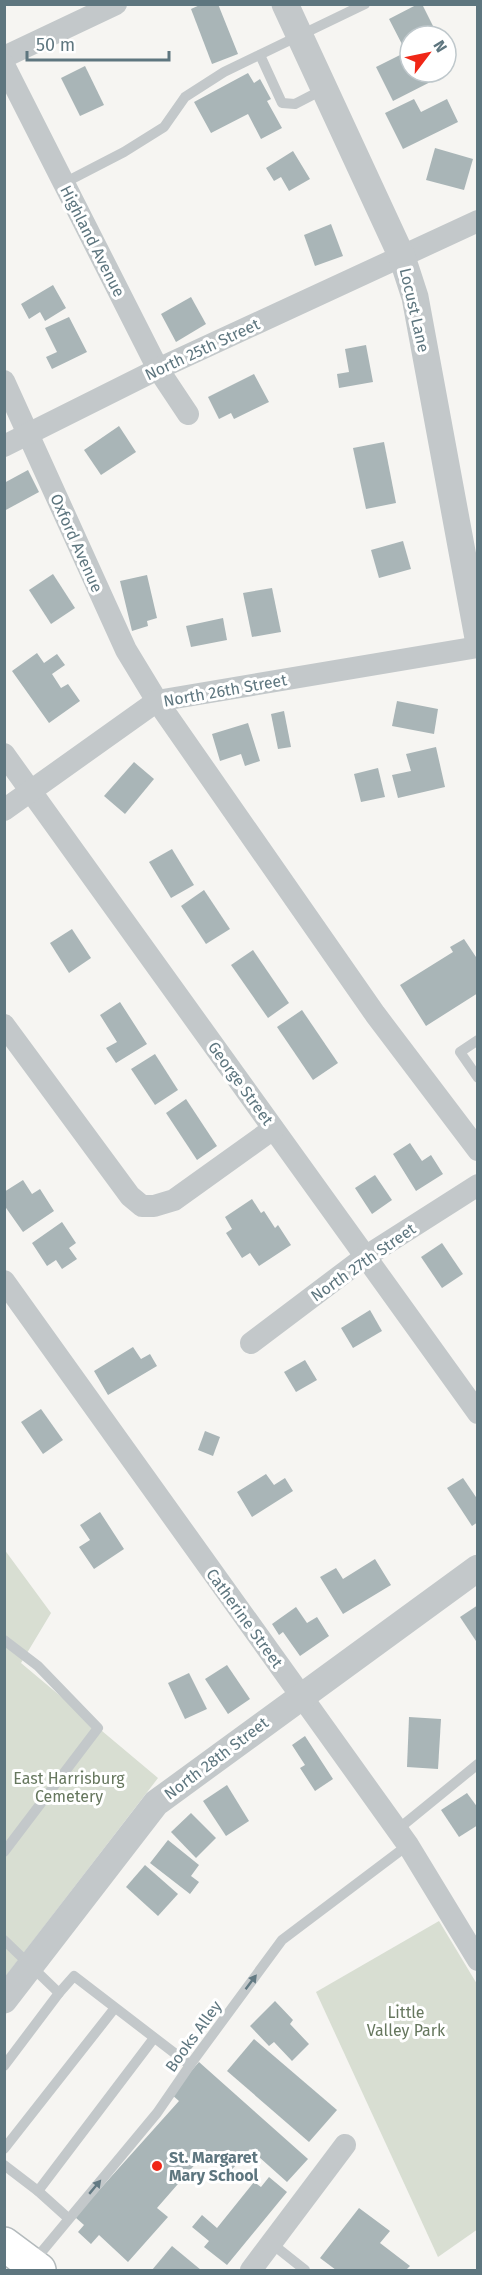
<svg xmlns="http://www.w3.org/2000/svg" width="482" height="2275" viewBox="0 0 482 2275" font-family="'Fira Sans',sans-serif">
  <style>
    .green { fill: #d8ded2 }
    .building { fill: #a9b5b7 }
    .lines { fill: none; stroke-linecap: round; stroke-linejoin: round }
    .primary-casing { stroke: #b3babc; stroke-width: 36 }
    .service { stroke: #c3c8ca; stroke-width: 10 }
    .minor { stroke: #c3c8ca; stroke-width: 22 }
    .tertiary { stroke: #c3c8ca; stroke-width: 27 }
    .primary { stroke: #fff; stroke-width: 33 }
    .oneway { fill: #637a83 }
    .poi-dot { fill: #f02717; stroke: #fff; stroke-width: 2 }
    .labels { text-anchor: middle; stroke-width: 6; stroke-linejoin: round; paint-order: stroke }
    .street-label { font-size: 16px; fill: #5e767f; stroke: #fff }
    .park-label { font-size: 16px; fill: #66775e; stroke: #fff }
    .poi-label { font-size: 16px; font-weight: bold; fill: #5e767f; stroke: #fff; text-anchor: start }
  </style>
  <rect width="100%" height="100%" fill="#f6f5f2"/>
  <!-- green -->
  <g class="green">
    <polygon points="4,1549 51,1613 21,1663 158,1778 5,1977"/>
    <polygon points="439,1921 477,1984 478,2229 438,2257 316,1992"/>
  </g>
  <!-- building -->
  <g class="building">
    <polygon points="202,4 218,4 238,54 212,64 191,9"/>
    <polygon points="418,4 422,4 438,36 410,36 410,72 450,72 393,101 376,67 406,52 389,19"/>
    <polygon points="85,66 104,105 80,116 61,78"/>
    <polygon points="248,73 254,83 260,79 271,99 267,101 282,128 261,139 248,114 211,133 194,102"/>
    <polygon points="414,99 421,112 447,99 458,122 403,149 385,113"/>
    <polygon points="435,148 473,159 464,190 426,180"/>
    <polygon points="293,151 310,179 289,191 281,177 274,181 266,168"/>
    <polygon points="331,224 343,256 315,266 304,235"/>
    <polygon points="53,285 66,308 45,321 40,312 29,319 21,304"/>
    <polygon points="191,297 206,324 176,342 161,314"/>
    <polygon points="69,317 87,352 52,369 46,357 57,352 45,328"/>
    <polygon points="366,345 373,382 339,388 337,374 349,372 345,349"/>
    <polygon points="254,374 269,402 234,419 231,413 219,419 208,397"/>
    <polygon points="119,426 136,452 101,475 84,450"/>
    <polygon points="384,442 396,503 366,509 353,448"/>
    <polygon points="28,470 39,492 4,511 4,483"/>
    <polygon points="403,541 411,569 379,578 371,550"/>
    <polygon points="53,574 75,608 51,624 29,590"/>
    <polygon points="147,575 157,618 147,621 148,626 132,631 120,581"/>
    <polygon points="272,588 281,632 252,637 243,593"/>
    <polygon points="223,618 227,640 191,647 186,626"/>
    <polygon points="37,653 44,663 57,654 65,665 52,674 61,688 68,684 80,701 49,723 12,671"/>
    <polygon points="397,701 438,709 434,734 392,726"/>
    <polygon points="284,711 291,747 278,749 271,714"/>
    <polygon points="248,723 260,761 245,766 241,754 220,761 212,734"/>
    <polygon points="436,747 445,787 398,798 392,775 411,771 406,754"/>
    <polygon points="134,762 154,779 125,814 104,796"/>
    <polygon points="378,768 385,797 361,802 354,774"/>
    <polygon points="172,849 194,885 171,898 149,862"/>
    <polygon points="204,890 230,929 206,944 181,906"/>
    <polygon points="72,929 91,958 69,973 50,943"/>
    <polygon points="464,939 478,960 478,993 426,1026 400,985 453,952 450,947"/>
    <polygon points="253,950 289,1003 268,1018 231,965"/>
    <polygon points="120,1002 147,1044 116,1063 106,1048 117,1042 100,1015"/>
    <polygon points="302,1010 338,1063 313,1080 277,1027"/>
    <polygon points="155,1054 178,1090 155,1105 131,1069"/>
    <polygon points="186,1099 217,1146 197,1160 166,1113"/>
    <polygon points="410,1143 422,1161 431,1155 443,1174 416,1191 393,1154"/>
    <polygon points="375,1175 392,1200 372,1214 355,1188"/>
    <polygon points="23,1180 32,1194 40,1189 54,1211 23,1232 4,1205 4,1192"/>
    <polygon points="252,1199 261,1213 264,1211 275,1228 278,1225 291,1245 259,1266 250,1253 242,1258 226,1233 232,1229 225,1217"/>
    <polygon points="62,1222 76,1243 69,1248 77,1259 62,1269 56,1260 47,1266 32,1243"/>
    <polygon points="442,1243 463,1274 442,1288 421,1257"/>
    <polygon points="370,1310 382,1331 353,1348 341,1328"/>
    <polygon points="133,1347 141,1359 150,1354 157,1366 108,1395 94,1371"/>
    <polygon points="305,1360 317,1380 296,1392 284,1372"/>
    <polygon points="41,1409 63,1440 43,1454 21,1422"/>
    <polygon points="205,1431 220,1437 213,1456 198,1450"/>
    <polygon points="266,1474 274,1485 285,1478 293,1491 252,1517 237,1492"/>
    <polygon points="463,1478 478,1500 478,1522 472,1526 447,1488"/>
    <polygon points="100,1512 124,1549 94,1569 79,1547 90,1540 80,1525"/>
    <polygon points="375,1559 391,1585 343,1614 320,1577 336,1568 343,1579"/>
    <polygon points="478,1605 478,1644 460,1617"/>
    <polygon points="296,1607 307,1623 317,1617 329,1636 300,1656 283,1632 279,1635 272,1624"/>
    <polygon points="227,1665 250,1699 228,1714 205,1679"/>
    <polygon points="189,1673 207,1709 185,1719 168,1683"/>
    <polygon points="409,1717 441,1719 438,1769 407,1767"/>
    <polygon points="305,1736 333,1779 315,1791 300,1768 305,1765 292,1745"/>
    <polygon points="227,1785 249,1821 226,1836 203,1801"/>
    <polygon points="467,1793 478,1808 478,1825 459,1837 441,1810"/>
    <polygon points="191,1813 216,1838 196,1858 171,1832"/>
    <polygon points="168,1840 199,1865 191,1876 199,1882 190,1894 150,1863"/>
    <polygon points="145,1865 178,1894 158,1916 126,1887"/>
    <polygon points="275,2001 293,2020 290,2024 309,2044 292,2061 274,2042 269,2046 250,2026"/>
    <polygon points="254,2039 337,2110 309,2142 227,2071"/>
    <polygon points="199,2062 308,2159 287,2182 250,2149 228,2174 205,2153 157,2208 168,2217 128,2262 99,2235 91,2244 78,2232 84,2225 75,2217 179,2101 171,2094"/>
    <polygon points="269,2177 287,2192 227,2265 204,2247 209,2241 192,2227 202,2215 217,2228 254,2182 261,2187"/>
    <polygon points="359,2208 390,2231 380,2243 410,2266 406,2270 336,2270 320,2258"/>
    <polygon points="172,2246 201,2270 152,2270"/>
  </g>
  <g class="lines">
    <!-- primary casing -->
    <g class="primary-casing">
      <polyline id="primary" points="4,2244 39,2270"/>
    </g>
    <!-- service -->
    <g class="service">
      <polyline points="260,55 282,103 295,104 324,89"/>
      <polyline points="64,183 124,152 164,127 185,97 224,72 365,4"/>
      <polyline points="478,1040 460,1052 478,1078"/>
      <polyline points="4,1640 38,1666 98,1728 4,1852"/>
      <polyline points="397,1830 478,1764"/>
      <polyline points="4,1940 59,1993 74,1976 190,2065"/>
      <polyline points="4,2066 59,1993"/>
      <polyline points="4,2149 114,2009"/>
      <polyline points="4,2165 38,2191 68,2218"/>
      <polyline points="38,2191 154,2038"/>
      <polyline points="271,2243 305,2270"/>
      <polyline points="34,2261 157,2113 190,2065 282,1940 408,1845"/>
    </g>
    <!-- minor -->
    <g class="minor">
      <polyline points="4,57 116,4"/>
      <polyline points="4,65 158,369 188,414"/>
      <polyline points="4,381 126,650 157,701 375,1014 478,1150"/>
      <polyline points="4,446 158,369 478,221"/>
      <polyline points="4,754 478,1413"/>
      <polyline points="4,810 157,701 478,647"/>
      <polyline points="4,1025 130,1196 142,1206 154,1206 174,1200 273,1129"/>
      <polyline points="4,1281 408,1845 478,1960"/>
      <polyline points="251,1343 365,1257 478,1185"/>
      <polyline points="251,2270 345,2145"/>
    </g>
    <!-- tertiary -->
    <g class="tertiary">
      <polyline points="285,4 402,257 415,297 478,638"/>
      <polyline points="4,2000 156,1803 478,1568"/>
    </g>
    <!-- primary -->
    <use href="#primary" class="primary"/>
  </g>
  <!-- one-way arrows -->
  <defs><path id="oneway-solid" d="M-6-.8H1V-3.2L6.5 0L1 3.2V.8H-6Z" transform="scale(1.5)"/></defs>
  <g class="oneway">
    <use href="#oneway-solid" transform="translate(251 1982) rotate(-53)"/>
    <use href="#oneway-solid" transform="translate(95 2187) rotate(-50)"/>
  </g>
  <!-- markers -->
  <circle class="poi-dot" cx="157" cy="2166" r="6"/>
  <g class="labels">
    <!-- street labels -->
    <g class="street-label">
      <text transform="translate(93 241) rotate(63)" y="6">Highland Avenue</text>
      <text transform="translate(415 310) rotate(77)" y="6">Locust Lane</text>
      <text transform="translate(202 349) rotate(-25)" y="6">North 25th Street</text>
      <text transform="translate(77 543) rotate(66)" y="6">Oxford Avenue</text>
      <text transform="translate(225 690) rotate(-10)" y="6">North 26th Street</text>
      <text transform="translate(241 1083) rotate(54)" y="6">George Street</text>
      <text transform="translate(363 1262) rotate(-35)" y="6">North 27th Street</text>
      <text transform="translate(245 1618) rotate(54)" y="6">Catherine Street</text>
      <text transform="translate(216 1758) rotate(-37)" y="6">North 28th Street</text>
      <text transform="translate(193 2036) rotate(-54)" y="6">Books Alley</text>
    </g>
    <!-- park labels -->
    <g class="park-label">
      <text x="69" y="1784">East Harrisburg<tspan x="69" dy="18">Cemetery</tspan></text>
      <text x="406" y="2018">Little<tspan x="406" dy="18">Valley Park</tspan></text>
    </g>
    <!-- poi labels -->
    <g class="poi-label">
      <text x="169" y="2163">St. Margaret<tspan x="169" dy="18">Mary School</tspan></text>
    </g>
  </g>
  <!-- border -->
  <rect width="482" height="2275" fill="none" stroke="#5e767f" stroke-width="12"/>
  <!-- north arrow -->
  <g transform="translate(428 54) rotate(58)"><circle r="28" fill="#ffffff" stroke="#bfc8cc" stroke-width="1.5"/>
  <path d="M0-4.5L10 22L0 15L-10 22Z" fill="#f02717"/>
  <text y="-9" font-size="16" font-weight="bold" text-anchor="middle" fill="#5e767f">N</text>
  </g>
  <!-- scale -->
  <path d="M27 51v9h142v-9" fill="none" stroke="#5e767f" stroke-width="3"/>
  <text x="36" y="51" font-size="18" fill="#5e767f" stroke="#ffffff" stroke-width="4.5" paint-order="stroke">50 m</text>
</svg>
